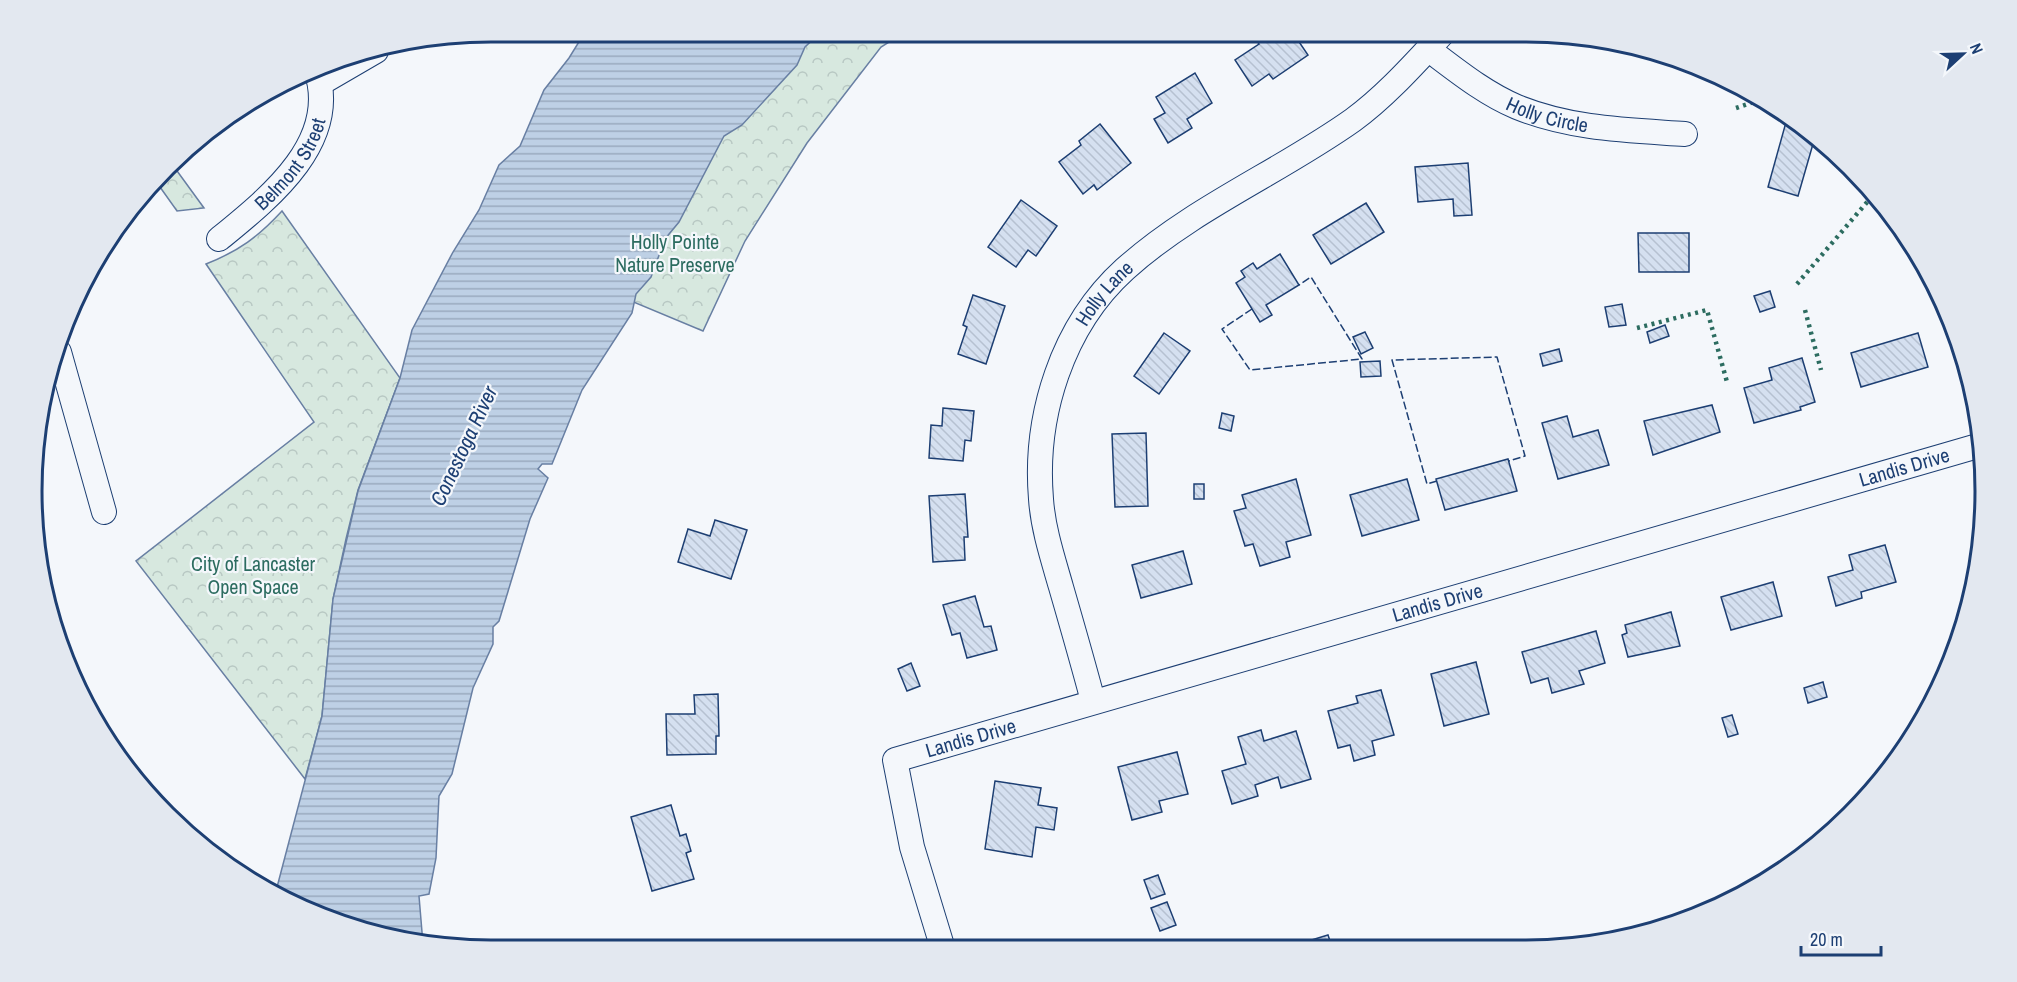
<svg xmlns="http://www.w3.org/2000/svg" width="2017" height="982" viewBox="0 0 2017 982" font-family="'Archivo Narrow',sans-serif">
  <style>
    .park { fill: url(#park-crowns); stroke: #687fa3; stroke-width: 1.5 }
    .water { fill: url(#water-rules); stroke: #687fa3; stroke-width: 1.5 }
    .building { fill: url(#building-back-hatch); stroke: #1d3f73; stroke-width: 1.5 }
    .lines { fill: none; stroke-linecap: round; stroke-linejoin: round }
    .minor-casing { stroke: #1d3f73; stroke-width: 26 }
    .minor { stroke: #f4f7fb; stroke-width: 24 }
    .hedge { stroke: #2c6c60; stroke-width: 4.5; stroke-dasharray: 3 4.5; stroke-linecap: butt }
    .fence { stroke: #1d3f73; stroke-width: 1.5; stroke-dasharray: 8 3; stroke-linecap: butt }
    .labels { text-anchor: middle; stroke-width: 4.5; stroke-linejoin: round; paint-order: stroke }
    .street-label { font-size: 20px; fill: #1d3f73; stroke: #f4f7fb }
    .park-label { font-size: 20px; fill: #2c6c60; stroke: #f4f7fb }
    .water-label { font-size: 21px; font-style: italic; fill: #1d3f73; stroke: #f4f7fb }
    .rim { fill: none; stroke: #1d3f73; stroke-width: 3 }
  </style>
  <defs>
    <pattern id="park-crowns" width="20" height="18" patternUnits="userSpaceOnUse" patternTransform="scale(1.5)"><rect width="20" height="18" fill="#d7e8df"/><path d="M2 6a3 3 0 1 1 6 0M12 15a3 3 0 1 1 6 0" fill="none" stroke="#b8c8c3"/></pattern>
    <pattern id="water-rules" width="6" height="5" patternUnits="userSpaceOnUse" patternTransform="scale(1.5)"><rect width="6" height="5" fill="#bed0e5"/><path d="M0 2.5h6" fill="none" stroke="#9aaabe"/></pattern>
    <pattern id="building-back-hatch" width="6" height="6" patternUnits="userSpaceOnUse" patternTransform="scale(1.5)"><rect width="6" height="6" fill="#d5e0f0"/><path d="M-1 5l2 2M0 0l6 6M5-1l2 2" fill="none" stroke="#b6c1d1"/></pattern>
  </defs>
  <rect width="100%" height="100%" fill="#f4f7fb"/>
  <!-- park -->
  <g class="park">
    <polygon points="758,32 905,32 881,47 807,143 745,241 703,331 595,286"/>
    <polygon points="172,164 204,208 177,211 155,180"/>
    <path d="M282,211l118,167 -42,112 -12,49 -13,60 -11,117 -17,63 -169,-218 178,-139 -108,-158c33,-13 52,-27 76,-53z"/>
  </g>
  <!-- water -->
  <polygon class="water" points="585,32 821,32 805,47 797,65 742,125 724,136 679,222 665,239 651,277 636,294 632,313 582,390 552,464 542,464 538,469 548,478 530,519 499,621 493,627 493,644 473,688 452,774 439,796 436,858 429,894 419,896 423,944 401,942 315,915 276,891 322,716 333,599 358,491 400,378 412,330 453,252 479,210 499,165 520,146 544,90 569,58"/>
  <!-- building -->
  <g class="building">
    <polygon points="1251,32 1289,32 1291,35 1293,33 1308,55 1273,79 1269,74 1252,86 1235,60 1259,44"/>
    <polygon points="1195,73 1212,103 1187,119 1192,128 1168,143 1154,119 1165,113 1156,97"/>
    <polygon points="1788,115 1815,137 1798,196 1768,187"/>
    <polygon points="1100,124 1131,163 1097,190 1094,185 1083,194 1059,162 1081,145 1079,141"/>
    <polygon points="1468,163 1472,215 1454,216 1453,199 1418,202 1415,167"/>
    <polygon points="1021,200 1057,226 1036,256 1028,250 1016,267 988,247"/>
    <polygon points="1366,203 1384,232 1331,264 1313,235"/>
    <polygon points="1638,233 1689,233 1689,272 1639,272"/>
    <polygon points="1280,254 1299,285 1266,305 1272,315 1260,322 1236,283 1245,277 1241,271 1253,263 1257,269"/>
    <polygon points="1770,291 1775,307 1760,312 1754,296"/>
    <polygon points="973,295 1005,306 986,364 958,354 967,327 963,325"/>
    <polygon points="1622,304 1626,325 1609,327 1605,307"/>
    <polygon points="1665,325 1669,336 1650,343 1647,332"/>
    <polygon points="1365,332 1373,348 1361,354 1353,337"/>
    <polygon points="1164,333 1190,351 1159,394 1134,376"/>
    <polygon points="1918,333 1928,367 1861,387 1851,353"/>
    <polygon points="1559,349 1562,361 1543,366 1540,354"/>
    <polygon points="1802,358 1815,402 1800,407 1801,410 1754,423 1744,388 1772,380 1769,368"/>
    <polygon points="1380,361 1381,376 1361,377 1360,362"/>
    <polygon points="1712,405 1720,432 1653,455 1644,421"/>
    <polygon points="943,408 974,411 971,441 965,440 963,461 929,458 931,425 942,426"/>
    <polygon points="1222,413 1234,416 1231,431 1219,428"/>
    <polygon points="1567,416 1573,437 1598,430 1609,465 1558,479 1542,423"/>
    <polygon points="1146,433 1148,506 1115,507 1112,434"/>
    <polygon points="1508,459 1517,491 1445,510 1436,479"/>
    <polygon points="1296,479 1311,535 1286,542 1290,557 1260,566 1253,544 1245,546 1234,511 1246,508 1242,495"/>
    <polygon points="1407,479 1419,520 1362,536 1350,495"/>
    <rect x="1194" y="484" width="10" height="15"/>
    <polygon points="965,494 968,537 964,537 965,560 933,562 929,496"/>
    <polygon points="715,520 747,530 731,579 678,562 688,529 710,536"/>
    <polygon points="1885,545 1896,582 1861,592 1862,598 1836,606 1828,577 1853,570 1849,555"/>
    <polygon points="1183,551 1192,584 1141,598 1132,565"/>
    <polygon points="1773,582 1782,616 1731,630 1721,597"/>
    <polygon points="975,596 984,627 991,626 997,650 967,658 960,633 952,635 943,605"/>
    <polygon points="1671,612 1680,646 1628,657 1622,635 1627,633 1625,625"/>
    <polygon points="1596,631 1605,663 1579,671 1584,684 1552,693 1548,678 1531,683 1522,652"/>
    <polygon points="1476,662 1489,714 1444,726 1431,674"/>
    <polygon points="911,663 920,686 907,691 898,669"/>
    <polygon points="1823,682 1827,697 1808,703 1804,688"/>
    <polygon points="1381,690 1394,735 1372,741 1375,755 1354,761 1350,745 1338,748 1328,711 1358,703 1356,696"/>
    <polygon points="718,694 719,736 716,736 716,754 667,755 666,714 695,714 694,695"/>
    <polygon points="1732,715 1738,734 1728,737 1722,718"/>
    <polygon points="1261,730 1264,741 1296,731 1311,779 1281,788 1278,777 1255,785 1258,796 1232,804 1222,771 1246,764 1238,737"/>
    <polygon points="1177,752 1188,794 1159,801 1162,812 1132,820 1118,767"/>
    <polygon points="995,781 1041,788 1038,805 1057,808 1054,830 1036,827 1032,857 985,849"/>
    <polygon points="671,805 680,836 686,834 691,851 686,853 694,879 652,891 631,817"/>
    <polygon points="1158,875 1165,894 1151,899 1144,880"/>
    <polygon points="1167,902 1176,925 1160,931 1151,908"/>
    <polygon points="1328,935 1332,947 1293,948 1292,946"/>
  </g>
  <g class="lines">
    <!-- minor casing -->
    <g class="minor-casing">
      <g id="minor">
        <path id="s1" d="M1428,49c28,21 56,44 89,58 54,22 110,23 168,27"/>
        <polyline points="321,83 376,51"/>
        <path id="s2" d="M219,239c49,-40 122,-97 97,-169"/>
        <polyline points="59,352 104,512"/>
        <path id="s3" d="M1093,701c-10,-38 -21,-76 -32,-114 -8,-28 -18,-58 -20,-88 -7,-83 21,-173 84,-230 68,-61 155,-97 228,-149 33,-24 63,-58 91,-88"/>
        <path id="s4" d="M943,949l-31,-102 -17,-87 1086,-315"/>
      </g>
    </g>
    <!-- minor -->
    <use href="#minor" class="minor"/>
    <!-- hedge -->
    <g class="hedge">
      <polyline points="1736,108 1762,99"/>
      <polyline points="1797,284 1874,194"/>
      <polyline points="1805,310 1821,370"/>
      <polyline points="1637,328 1707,310 1727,382"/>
    </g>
    <!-- fence -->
    <g class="fence">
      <polyline points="1252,309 1222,329 1250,370 1362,359 1311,277 1299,285"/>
      <polyline points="1437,481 1427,484 1392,360 1497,357 1525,456 1509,461"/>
    </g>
  </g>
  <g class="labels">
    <!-- street labels -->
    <g class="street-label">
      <text dy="7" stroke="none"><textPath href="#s1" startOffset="138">Holly Circle</textPath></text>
      <text dy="7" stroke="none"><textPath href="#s2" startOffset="105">Belmont Street</textPath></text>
      <text dy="7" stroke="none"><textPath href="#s3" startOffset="430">Holly Lane</textPath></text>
      <text dy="7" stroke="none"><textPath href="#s4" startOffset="1246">Landis Drive</textPath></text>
      <text dy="7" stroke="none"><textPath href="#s4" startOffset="760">Landis Drive</textPath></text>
      <text dy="7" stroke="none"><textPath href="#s4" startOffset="274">Landis Drive</textPath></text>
    </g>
    <!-- park labels -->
    <g class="park-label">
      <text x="675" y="249">Holly Pointe<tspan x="675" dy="23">Nature Preserve</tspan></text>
      <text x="253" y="571">City of Lancaster<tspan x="253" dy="23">Open Space</tspan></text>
    </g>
    <!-- water labels -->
    <g class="water-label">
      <text transform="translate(464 446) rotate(-65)" y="7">Conestoga River</text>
    </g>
  </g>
  <!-- crop -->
  <path d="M0 0H2017V982H0ZM491 42H1526A449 449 0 0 1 1975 491V491A449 449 0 0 1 1526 940H491A449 449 0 0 1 42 491V491A449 449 0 0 1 491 42Z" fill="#e3e8f0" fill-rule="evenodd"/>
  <path class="rim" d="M491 42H1526A449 449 0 0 1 1975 491V491A449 449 0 0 1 1526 940H491A449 449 0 0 1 42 491V491A449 449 0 0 1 491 42Z"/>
  <!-- north arrow -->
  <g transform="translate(1963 54) rotate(68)" stroke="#f4f7fb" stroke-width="4.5" paint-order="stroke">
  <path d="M0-4.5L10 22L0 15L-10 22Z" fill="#1d3f73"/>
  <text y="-9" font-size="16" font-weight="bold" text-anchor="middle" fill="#1d3f73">N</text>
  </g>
  <!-- scale -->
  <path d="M1801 946v9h80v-9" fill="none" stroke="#1d3f73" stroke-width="3"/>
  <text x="1810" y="946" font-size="18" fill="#1d3f73" stroke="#f4f7fb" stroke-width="4.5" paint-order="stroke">20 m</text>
</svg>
